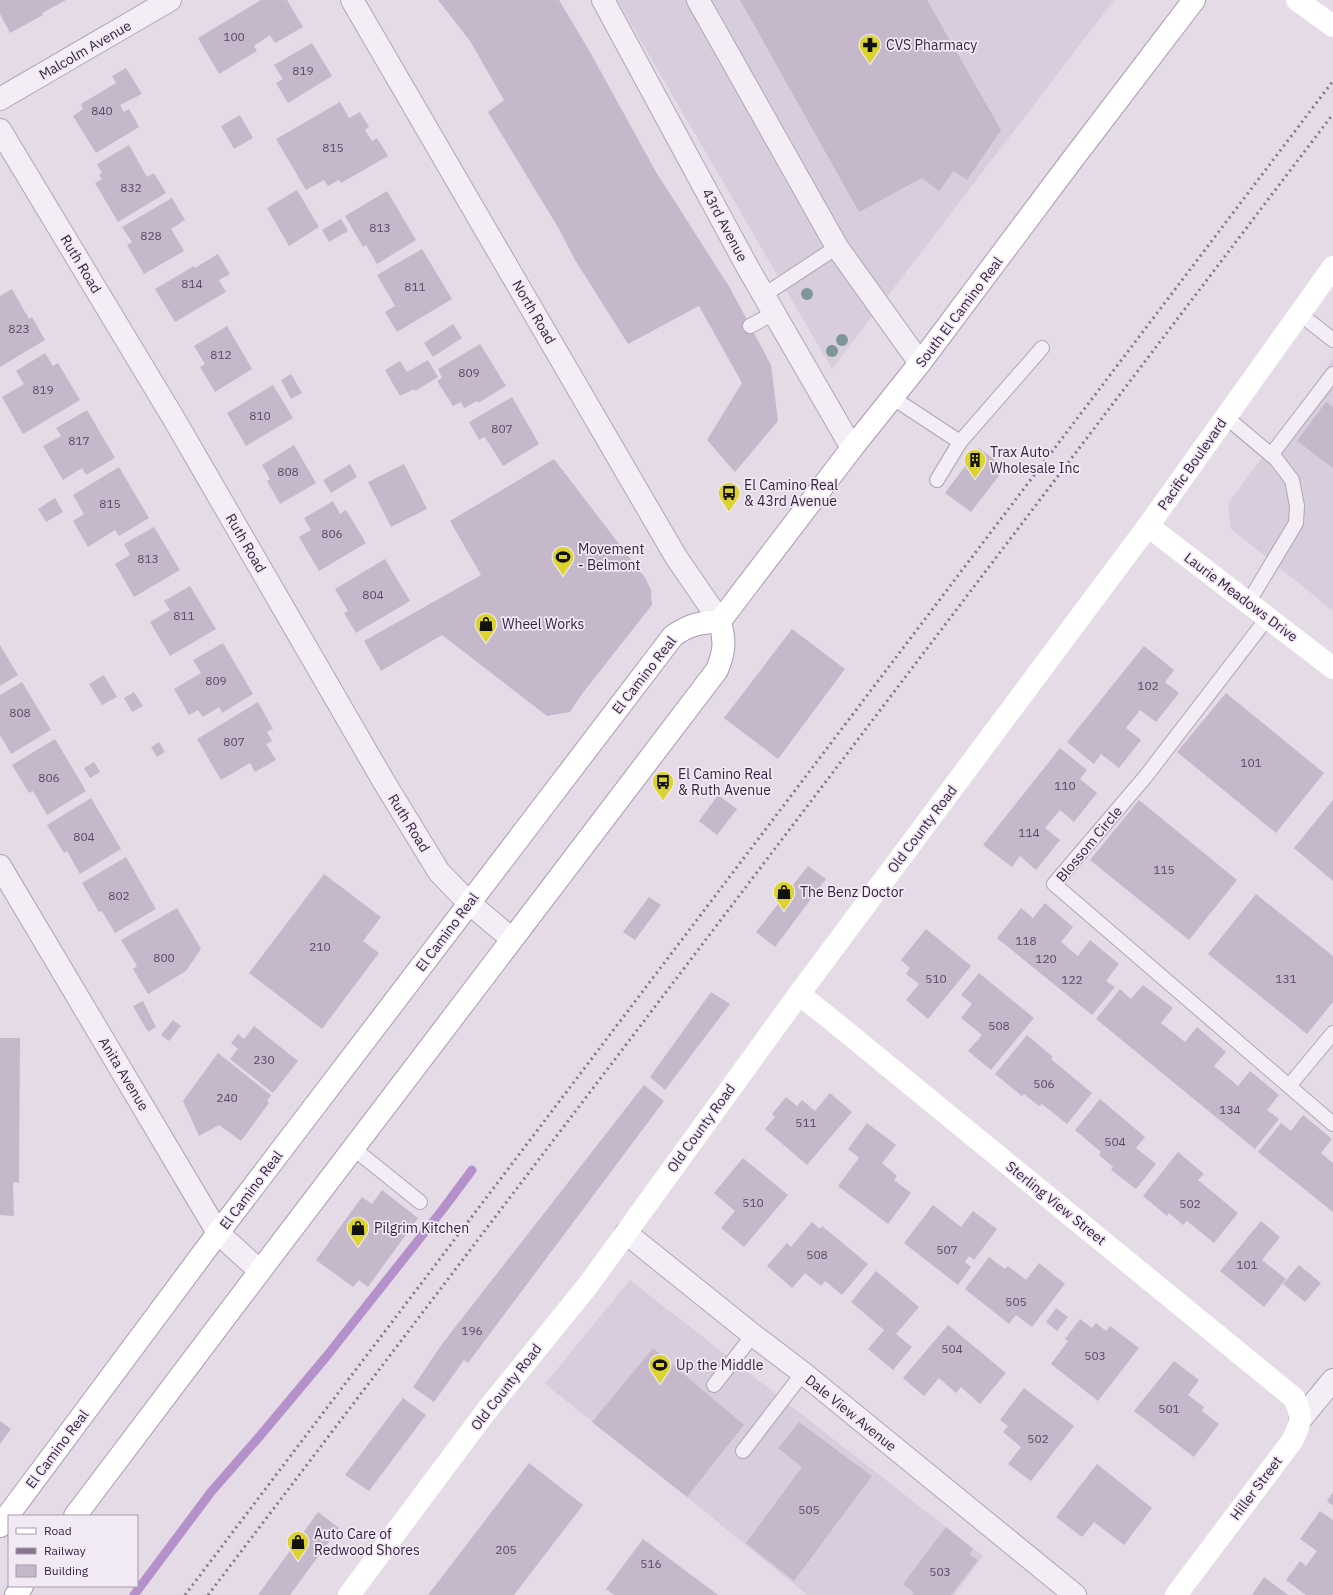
<svg xmlns="http://www.w3.org/2000/svg" width="1333" height="1595" viewBox="0 0 1333 1595" font-family="'IBM Plex Sans',sans-serif">
  <style>
    .built { fill: #d8cddd }
    .lines { fill: none; stroke-linecap: round; stroke-linejoin: round }
    .stream { stroke: #b591cc; stroke-width: 9 }
    .building { fill: #c5b8cb }
    .lane-casing { stroke: #b0a4b5; stroke-width: 16 }
    .street-casing { stroke: #b0a4b5; stroke-width: 24 }
    .primary-casing { stroke: #ac99b4; stroke-width: 24 }
    .lane { stroke: #f3eef5; stroke-width: 14 }
    .street { stroke: #f3eef5; stroke-width: 22 }
    .secondary { stroke: #fff; stroke-width: 22 }
    .primary { stroke: #fff; stroke-width: 22 }
    .rail { stroke: #897392; stroke-width: 3; stroke-dasharray: 2 4; stroke-linecap: butt }
    .tree { fill: #809598 }
    .labels { text-anchor: middle; stroke-width: 3.5; stroke-linejoin: round; paint-order: stroke }
    .number-label { font-size: 12px; fill: #5a4862 }
    .poi-label { font-size: 14px; fill: #37233f; stroke: #f1eaf5; text-anchor: start }
    .street-label { font-size: 14px; fill: #37233f; stroke: #f1eaf5 }
  </style>
  <rect width="100%" height="100%" fill="#e4dbe7"/>
  <!-- built -->
  <g class="built">
    <polygon points="617,0 1114,0 832,369"/>
    <polygon points="1333,359 1333,611 1231,529 1228,504"/>
    <polygon points="630,1280 983,1556 954,1595 807,1595 687,1497 545,1384"/>
  </g>
  <g class="lines">
    <!-- stream -->
    <polyline class="stream" points="134,1595 211,1492 259,1437 326,1357 443,1209 472,1170"/>
  </g>
  <!-- building -->
  <g class="building">
    <polygon points="0,0 66,0 42,13 43,15 10,33 0,14"/>
    <polygon points="261,0 287,0 303,27 275,43 270,35 254,46 257,51 219,74 198,38"/>
    <polygon points="438,0 559,0 590,52 656,172 730,288 771,365 778,421 735,472 707,440 742,383 699,306 628,344 575,260 559,229 488,112 504,100 470,41"/>
    <polygon points="740,0 927,0 1001,130 967,180 954,171 939,191 922,178 859,212"/>
    <polygon points="312,43 332,76 288,103 276,83 283,79 274,65"/>
    <polygon points="126,68 142,94 120,105 124,112 129,109 139,127 96,153 73,116 83,109 81,104 116,83 112,76"/>
    <polygon points="340,102 349,118 360,112 369,127 365,130 372,141 377,138 388,156 341,183 339,180 328,186 324,180 306,190 276,139"/>
    <polygon points="240,115 253,138 234,149 221,126"/>
    <polygon points="129,145 147,177 154,173 166,193 118,222 95,183 102,179 99,175 102,173 97,164"/>
    <polygon points="297,190 319,227 289,246 267,208"/>
    <polygon points="387,191 416,240 377,264 366,245 363,247 345,216"/>
    <polygon points="172,198 185,220 171,229 184,251 144,274 127,245 132,242 122,227"/>
    <polygon points="341,219 348,231 329,242 322,230"/>
    <polygon points="422,249 452,299 397,332 385,312 395,306 377,275"/>
    <polygon points="218,254 230,274 219,280 226,292 175,322 155,289 194,266 195,268"/>
    <polygon points="12,289 29,319 32,317 45,340 0,367 0,296"/>
    <polygon points="453,324 462,338 433,357 424,343"/>
    <polygon points="227,326 252,369 215,392 200,367 205,364 194,346"/>
    <polygon points="480,344 506,386 478,403 477,401 464,408 461,402 453,406 437,381 442,378 438,369"/>
    <polygon points="45,353 53,366 58,363 80,400 23,434 2,397 24,384 16,371"/>
    <polygon points="428,360 438,377 415,391 414,389 400,396 385,370 400,361 407,372"/>
    <polygon points="291,374 302,393 291,399 281,380"/>
    <polygon points="273,385 293,418 246,446 227,413"/>
    <polygon points="512,397 539,444 503,466 485,437 479,440 469,422"/>
    <polygon points="1326,402 1333,407 1333,468 1297,441"/>
    <polygon points="87,410 115,458 86,475 82,468 63,480 43,446 61,436 56,428"/>
    <polygon points="294,445 316,483 280,504 267,481 270,479 262,465"/>
    <polygon points="979,448 1005,468 971,512 945,493"/>
    <polygon points="554,459 646,579 651,590 652,605 582,694 570,712 547,716 442,635 381,671 364,641 481,575 450,521"/>
    <polygon points="350,464 357,477 331,493 323,480"/>
    <polygon points="404,464 427,509 391,527 368,482"/>
    <polygon points="119,467 149,518 119,536 115,530 88,547 73,521 84,514 73,495"/>
    <polygon points="55,498 63,512 46,522 38,509"/>
    <polygon points="333,501 340,514 346,510 366,543 319,571 299,537 311,530 304,518"/>
    <polygon points="154,527 180,570 134,597 115,564 130,555 124,544"/>
    <polygon points="385,559 410,601 356,633 344,613 348,611 335,589"/>
    <polygon points="190,586 216,629 170,656 150,622 170,610 164,601"/>
    <polygon points="792,629 845,669 778,759 724,718"/>
    <polygon points="223,643 253,694 222,713 219,707 203,717 198,710 189,715 174,689 201,673 193,660"/>
    <polygon points="0,645 18,675 0,686"/>
    <polygon points="1144,646 1174,670 1165,682 1179,693 1156,722 1140,710 1126,728 1141,740 1119,768 1101,754 1094,764 1067,742"/>
    <polygon points="104,675 117,697 102,705 89,684"/>
    <polygon points="22,682 51,730 11,754 0,735 0,695"/>
    <polygon points="134,692 143,706 132,712 124,698"/>
    <polygon points="1226,693 1324,773 1276,833 1177,752"/>
    <polygon points="258,702 273,729 267,732 272,741 266,744 276,760 255,772 250,763 221,780 197,739"/>
    <polygon points="55,739 86,791 47,815 33,791 29,793 12,765"/>
    <polygon points="159,742 165,752 157,757 151,747"/>
    <polygon points="1060,748 1087,770 1080,779 1097,793 1074,822 1060,810 1045,828 1060,840 1036,870 1020,856 1012,867 983,845"/>
    <polygon points="94,762 100,772 90,778 84,768"/>
    <polygon points="718,795 737,809 717,835 699,821"/>
    <polygon points="91,798 121,849 80,874 67,851 64,853 47,825"/>
    <polygon points="1139,800 1237,880 1189,940 1090,860"/>
    <polygon points="1333,800 1333,881 1294,848"/>
    <polygon points="126,857 156,909 115,933 102,911 99,912 82,883"/>
    <polygon points="808,866 826,879 775,947 756,932"/>
    <polygon points="324,874 381,917 363,941 379,953 322,1029 249,973"/>
    <polygon points="1256,894 1333,956 1333,1002 1307,1034 1208,954"/>
    <polygon points="649,897 661,905 635,940 623,932"/>
    <polygon points="1045,903 1073,927 1061,942 1078,956 1090,940 1119,964 1106,981 1115,987 1092,1015 997,938 1021,908 1033,918"/>
    <polygon points="177,908 201,949 186,971 148,994 133,969 137,966 121,940"/>
    <polygon points="926,929 971,966 928,1019 906,1000 919,984 906,974 910,968 901,960"/>
    <polygon points="979,973 1034,1018 991,1070 968,1051 982,1035 961,1018 972,1004 961,995"/>
    <polygon points="1143,985 1173,1008 1161,1023 1185,1042 1197,1027 1226,1052 1214,1066 1238,1086 1250,1071 1279,1095 1267,1110 1279,1119 1255,1149 1096,1019 1120,989 1131,999"/>
    <polygon points="711,992 730,1004 665,1090 650,1077"/>
    <polygon points="143,1001 156,1027 148,1032 133,1006"/>
    <polygon points="173,1020 181,1026 169,1041 161,1035"/>
    <polygon points="254,1026 298,1061 273,1093 230,1059 238,1049 231,1043 238,1034 244,1039"/>
    <polygon points="1027,1035 1053,1057 1051,1059 1092,1093 1067,1124 1042,1104 1039,1106 1024,1094 1022,1096 995,1074"/>
    <polygon points="0,1038 20,1038 19,1183 13,1182 14,1216 0,1215"/>
    <polygon points="218,1053 271,1095 267,1101 269,1103 241,1141 219,1125 199,1136 183,1101"/>
    <polygon points="644,1085 664,1101 468,1363 464,1360 434,1402 413,1387 442,1344"/>
    <polygon points="830,1093 852,1112 807,1165 765,1129 775,1117 772,1114 786,1097 797,1106 802,1100 815,1111"/>
    <polygon points="1100,1099 1145,1137 1136,1148 1156,1164 1136,1189 1111,1170 1113,1167 1099,1155 1101,1152 1075,1130"/>
    <polygon points="1303,1115 1332,1139 1321,1153 1333,1163 1333,1212 1258,1152 1281,1123 1291,1131"/>
    <polygon points="867,1123 896,1145 882,1163 897,1176 894,1180 911,1193 888,1224 838,1186 859,1158 848,1149"/>
    <polygon points="1178,1152 1204,1174 1198,1180 1238,1213 1214,1243 1187,1221 1183,1225 1169,1213 1167,1216 1143,1196"/>
    <polygon points="743,1158 788,1195 744,1247 721,1228 735,1211 714,1193"/>
    <polygon points="382,1190 418,1218 368,1287 359,1280 353,1287 316,1260 362,1197 372,1204"/>
    <polygon points="933,1205 961,1227 973,1211 997,1229 974,1260 969,1256 965,1262 971,1267 958,1285 904,1243"/>
    <polygon points="1261,1221 1280,1237 1262,1260 1286,1279 1264,1307 1220,1271"/>
    <polygon points="812,1222 820,1229 822,1226 868,1264 842,1295 825,1281 821,1286 805,1273 792,1288 767,1266 787,1243 791,1247"/>
    <polygon points="989,1257 1005,1269 1008,1266 1026,1280 1039,1263 1065,1284 1032,1327 1016,1315 1009,1324 965,1289"/>
    <polygon points="1299,1265 1321,1283 1305,1302 1283,1284"/>
    <polygon points="876,1271 919,1307 896,1334 912,1347 893,1370 868,1349 884,1330 851,1302"/>
    <polygon points="1056,1308 1068,1317 1057,1331 1046,1322"/>
    <polygon points="1080,1319 1092,1328 1096,1323 1106,1331 1110,1326 1139,1348 1098,1401 1051,1364 1068,1341 1065,1339"/>
    <polygon points="948,1325 1006,1373 980,1404 961,1387 956,1393 939,1378 924,1396 903,1378"/>
    <polygon points="653,1348 744,1425 687,1497 592,1422"/>
    <polygon points="1174,1361 1199,1380 1188,1395 1204,1407 1202,1411 1219,1424 1194,1457 1134,1411"/>
    <polygon points="1024,1388 1074,1426 1031,1481 1008,1464 1021,1447 1003,1432 1008,1426 1000,1420"/>
    <polygon points="403,1398 426,1415 369,1491 345,1475"/>
    <polygon points="0,1421 11,1429 0,1444"/>
    <polygon points="799,1422 872,1476 794,1581 746,1543 802,1467 778,1448"/>
    <polygon points="529,1463 583,1505 514,1595 428,1595"/>
    <polygon points="1097,1464 1152,1508 1124,1545 1094,1522 1082,1537 1056,1517"/>
    <polygon points="1333,1492 1333,1506 1327,1501"/>
    <polygon points="1320,1511 1333,1520 1333,1595 1306,1595 1286,1580 1300,1561 1306,1566 1317,1551 1300,1539"/>
    <polygon points="318,1512 339,1528 290,1595 258,1595"/>
    <polygon points="946,1527 973,1549 969,1554 978,1560 951,1595 912,1595 914,1593 903,1584"/>
    <polygon points="643,1539 718,1595 614,1595 606,1589"/>
    <polygon points="1264,1577 1288,1595 1252,1595"/>
  </g>
  <g class="lines">
    <!-- lane casing -->
    <g class="lane-casing">
      <g id="lane">
        <polyline points="764,295 837,247"/>
        <polyline points="1300,314 1333,340"/>
        <polyline points="750,326 774,313"/>
        <polyline points="893,398 960,442"/>
        <polyline points="1226,417 1276,459 1292,480 1297,506 1296,523 1248,603"/>
        <polyline points="1271,455 1333,374"/>
        <polyline points="937,480 960,442 1042,348"/>
        <polyline points="1268,617 1146,776 1054,884 1333,1124"/>
        <polyline points="1289,1086 1333,1033"/>
        <polyline points="353,1148 420,1202"/>
        <polyline points="714,1385 753,1335"/>
        <polyline points="743,1451 803,1373"/>
      </g>
    </g>
    <!-- street casing -->
    <g class="street-casing">
      <g id="street">
        <polyline points="352,0 676,557 720,621"/>
        <polyline points="603,0 748,268 852,448"/>
        <polyline points="698,0 837,247 920,363"/>
        <polyline points="0,99 170,0"/>
        <polyline points="0,130 174,419 384,782 439,872 469,903 512,939"/>
        <polyline points="0,866 218,1233 260,1271"/>
        <polyline points="626,1233 753,1335 803,1373 1075,1595"/>
        <polyline points="1300,1420 1333,1380"/>
      </g>
    </g>
    <!-- primary casing -->
    <g class="primary-casing">
      <g id="primary">
        <polyline points="720,621 852,448 920,363 1069,164 1194,0"/>
        <path d="M75,1516l185,-245 457,-601c8,-20 8,-28 3,-49"/>
        <path d="M0,1526l218,-293 455,-597c17,-12 26,-13 47,-15"/>
        <polyline points="16,1595 22,1586"/>
      </g>
    </g>
    <!-- lane -->
    <use href="#lane" class="lane"/>
    <!-- street -->
    <use href="#street" class="street"/>
    <!-- secondary -->
    <g class="secondary">
      <polyline points="1297,0 1333,26"/>
      <polyline points="1148,526 1333,668"/>
      <path d="M799,994l29,23 466,381c9,17 7,26 -2,43l-116,154"/>
      <polyline points="349,1595 487,1410 589,1284 799,994 1148,526 1333,267"/>
    </g>
    <!-- primary -->
    <use href="#primary" class="primary"/>
    <!-- rail -->
    <g class="rail">
      <polyline points="185,1595 1333,81"/>
      <polyline points="208,1595 1333,114"/>
    </g>
  </g>
  <!-- trees -->
  <g class="tree">
    <circle cx="807" cy="294" r="6"/>
    <circle cx="842" cy="340" r="6"/>
    <circle cx="832" cy="351" r="6"/>
  </g>
  <!-- icons -->
  <defs>
    <g id="pharmacy-pin" transform="scale(1.15)"><path d="M0 17L-7.5 6A9.5 9.5 0 1 1 7.5 6Z" fill="#dcd330" stroke="#f1eaf5"/><path d="M-2-6h4v4h4v4h-4v4h-4v-4h-4v-4h4Z" fill="#111"/></g>
    <g id="building-pin" transform="scale(1.15)"><path d="M0 17L-7.5 6A9.5 9.5 0 1 1 7.5 6Z" fill="#dcd330" stroke="#f1eaf5"/><path d="M-4-6H4V6H1V3H-1V6H-4ZM-2.5-4.3h1.7v1.8h-1.7ZM.8-4.3h1.7v1.8H.8ZM-2.5-1h1.7V.8h-1.7ZM.8-1h1.7V.8H.8Z" fill="#111"/></g>
    <g id="bus-pin" transform="scale(1.15)"><path d="M0 17L-7.5 6A9.5 9.5 0 1 1 7.5 6Z" fill="#dcd330" stroke="#f1eaf5"/><path d="M-5-6H5V4H4V6H2V4H-2V6H-4V4H-5ZM-3.5-4V0h7V-4ZM-3.5 1.2v1.5H-2V1.2ZM2 1.2v1.5H3.5V1.2Z" fill="#111"/></g>
    <g id="stadium-pin" transform="scale(1.15)"><path d="M0 17L-7.5 6A9.5 9.5 0 1 1 7.5 6Z" fill="#dcd330" stroke="#f1eaf5"/><path d="M0-5a6.5 5 0 1 0 0 10a6.5 5 0 1 0 0-10ZM-3.5-1.8h7v3.6h-7Z" fill="#111"/></g>
    <g id="shop-pin" transform="scale(1.15)"><path d="M0 17L-7.5 6A9.5 9.5 0 1 1 7.5 6Z" fill="#dcd330" stroke="#f1eaf5"/><path d="M-5-2.5h2.3a2.7 3.5 0 0 1 5.4 0H5L5.5 6h-11ZM-1.5-2.5h3a1.5 2.3 0 0 0-3 0Z" fill="#111"/></g>
  </defs>
  <g fill-rule="evenodd">
    <use href="#pharmacy-pin" x="870" y="45"/>
    <use href="#building-pin" x="975" y="460"/>
    <use href="#bus-pin" x="729" y="493"/>
    <use href="#stadium-pin" x="563" y="557"/>
    <use href="#shop-pin" x="486" y="624"/>
    <use href="#bus-pin" x="663" y="782"/>
    <use href="#shop-pin" x="784" y="892"/>
    <use href="#shop-pin" x="358" y="1228"/>
    <use href="#stadium-pin" x="660" y="1365"/>
    <use href="#shop-pin" x="298" y="1542"/>
  </g>
  <g class="labels">
    <!-- number labels -->
    <g class="number-label">
      <text x="234" y="41">100</text>
      <text x="303" y="75">819</text>
      <text x="102" y="115">840</text>
      <text x="333" y="152">815</text>
      <text x="131" y="192">832</text>
      <text x="380" y="232">813</text>
      <text x="151" y="240">828</text>
      <text x="192" y="288">814</text>
      <text x="415" y="291">811</text>
      <text x="19" y="333">823</text>
      <text x="221" y="359">812</text>
      <text x="469" y="377">809</text>
      <text x="43" y="394">819</text>
      <text x="260" y="420">810</text>
      <text x="502" y="433">807</text>
      <text x="79" y="445">817</text>
      <text x="288" y="476">808</text>
      <text x="110" y="508">815</text>
      <text x="332" y="538">806</text>
      <text x="148" y="563">813</text>
      <text x="373" y="599">804</text>
      <text x="184" y="620">811</text>
      <text x="216" y="685">809</text>
      <text x="1148" y="690">102</text>
      <text x="20" y="717">808</text>
      <text x="234" y="746">807</text>
      <text x="1251" y="767">101</text>
      <text x="49" y="782">806</text>
      <text x="1065" y="790">110</text>
      <text x="1029" y="837">114</text>
      <text x="84" y="841">804</text>
      <text x="1164" y="874">115</text>
      <text x="119" y="900">802</text>
      <text x="1026" y="945">118</text>
      <text x="320" y="951">210</text>
      <text x="164" y="962">800</text>
      <text x="1046" y="963">120</text>
      <text x="936" y="983">510</text>
      <text x="1286" y="983">131</text>
      <text x="1072" y="984">122</text>
      <text x="999" y="1030">508</text>
      <text x="264" y="1064">230</text>
      <text x="1044" y="1088">506</text>
      <text x="227" y="1102">240</text>
      <text x="1230" y="1114">134</text>
      <text x="806" y="1127">511</text>
      <text x="1115" y="1146">504</text>
      <text x="753" y="1207">510</text>
      <text x="1190" y="1208">502</text>
      <text x="947" y="1254">507</text>
      <text x="817" y="1259">508</text>
      <text x="1247" y="1269">101</text>
      <text x="1016" y="1306">505</text>
      <text x="472" y="1335">196</text>
      <text x="952" y="1353">504</text>
      <text x="1095" y="1360">503</text>
      <text x="1169" y="1413">501</text>
      <text x="1038" y="1443">502</text>
      <text x="809" y="1514">505</text>
      <text x="506" y="1554">205</text>
      <text x="651" y="1568">516</text>
      <text x="940" y="1576">503</text>
    </g>
    <!-- poi labels -->
    <g class="poi-label">
      <text x="886" y="50">CVS Pharmacy</text>
      <text x="990" y="457">Trax Auto<tspan x="990" dy="16">Wholesale Inc</tspan></text>
      <text x="744" y="490">El Camino Real<tspan x="744" dy="16">&amp; 43rd Avenue</tspan></text>
      <text x="578" y="554">Movement<tspan x="578" dy="16">- Belmont</tspan></text>
      <text x="502" y="629">Wheel Works</text>
      <text x="678" y="779">El Camino Real<tspan x="678" dy="16">&amp; Ruth Avenue</tspan></text>
      <text x="800" y="897">The Benz Doctor</text>
      <text x="374" y="1233">Pilgrim Kitchen</text>
      <text x="676" y="1370">Up the Middle</text>
      <text x="314" y="1539">Auto Care of<tspan x="314" dy="16">Redwood Shores</tspan></text>
    </g>
    <!-- street labels -->
    <g class="street-label">
      <text transform="translate(85 50) rotate(-30)" y="5">Malcolm Avenue</text>
      <text transform="translate(725 225) rotate(62)" y="5">43rd Avenue</text>
      <text transform="translate(81 264) rotate(59)" y="5">Ruth Road</text>
      <text transform="translate(534 312) rotate(60)" y="5">North Road</text>
      <text transform="translate(959 312) rotate(-53)" y="5">South El Camino Real</text>
      <text transform="translate(1192 464) rotate(-55)" y="5">Pacific Boulevard</text>
      <text transform="translate(246 543) rotate(60)" y="5">Ruth Road</text>
      <text transform="translate(1241 597) rotate(37)" y="5">Laurie Meadows Drive</text>
      <text transform="translate(644 675) rotate(-52)" y="5">El Camino Real</text>
      <text transform="translate(409 823) rotate(58)" y="5">Ruth Road</text>
      <text transform="translate(922 829) rotate(-53)" y="5">Old County Road</text>
      <text transform="translate(1089 844) rotate(-50)" y="5">Blossom Circle</text>
      <text transform="translate(447 932) rotate(-53)" y="5">El Camino Real</text>
      <text transform="translate(124 1074) rotate(59)" y="5">Anita Avenue</text>
      <text transform="translate(701 1128) rotate(-54)" y="5">Old County Road</text>
      <text transform="translate(251 1190) rotate(-53)" y="5">El Camino Real</text>
      <text transform="translate(1056 1203) rotate(39)" y="5">Sterling View Street</text>
      <text transform="translate(506 1387) rotate(-52)" y="5">Old County Road</text>
      <text transform="translate(851 1413) rotate(39)" y="5">Dale View Avenue</text>
      <text transform="translate(57 1449) rotate(-53)" y="5">El Camino Real</text>
      <text transform="translate(1256 1488) rotate(-53)" y="5">Hiller Street</text>
    </g>
  </g>
  <!-- legend -->
  <rect x="8" y="1515" width="130" height="72" fill="#f1eaf5" stroke="#a79aac"/>
  <rect x="16" y="1528" width="20" height="6" fill="#ffffff" stroke="#a79aac"/>
  <text x="44" y="1535" font-size="12" fill="#37233f">Road</text>
  <rect x="16" y="1548" width="20" height="6" fill="#897392" stroke="#a79aac"/>
  <text x="44" y="1555" font-size="12" fill="#37233f">Railway</text>
  <rect x="16" y="1565" width="20" height="12" fill="#c5b8cb" stroke="#a79aac"/>
  <text x="44" y="1575" font-size="12" fill="#37233f">Building</text>
</svg>
